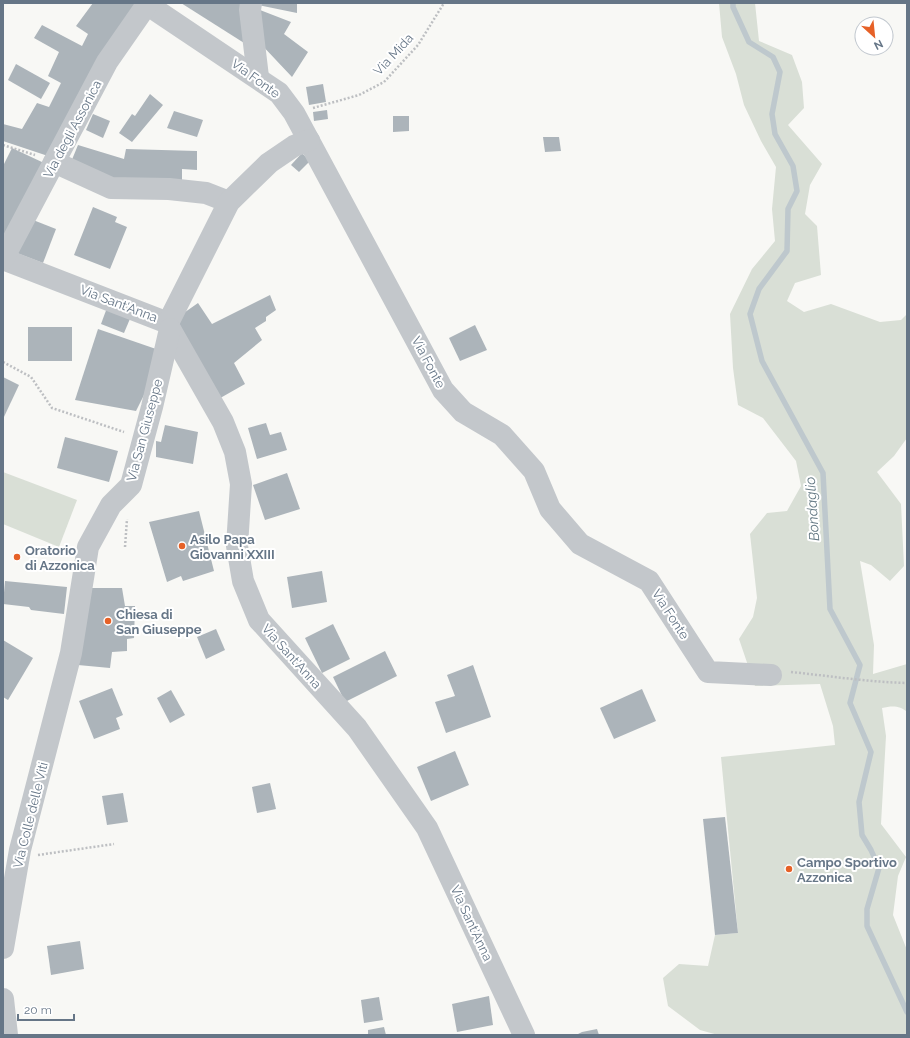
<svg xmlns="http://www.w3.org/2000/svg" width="910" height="1038" viewBox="0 0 910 1038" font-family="Raleway,sans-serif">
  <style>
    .green { fill: #d9dfd6 }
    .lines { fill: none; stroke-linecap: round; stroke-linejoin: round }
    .stream { stroke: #bec8cd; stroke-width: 5.5 }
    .building { fill: #acb4ba }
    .path { stroke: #bdbfc2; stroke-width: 2.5; stroke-dasharray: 2 2; stroke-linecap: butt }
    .minor { stroke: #c3c7cb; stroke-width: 22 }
    .poi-dot { fill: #e66127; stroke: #fff; stroke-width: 1.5 }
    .labels { text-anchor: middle; stroke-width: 4; stroke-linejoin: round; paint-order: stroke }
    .street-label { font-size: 13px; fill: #667687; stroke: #fff }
    .poi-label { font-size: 13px; font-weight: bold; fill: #667687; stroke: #fff; text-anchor: start }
    .water-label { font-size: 14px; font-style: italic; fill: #627782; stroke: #fff }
  </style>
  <rect width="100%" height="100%" fill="#f8f8f5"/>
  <!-- green -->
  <g class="green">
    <path d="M719,3h36l4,38 33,14 10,27 2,26 -16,17 34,39 -12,21 -5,29 12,12 4,49 -26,8 -8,18 17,11 27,-8 49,18 21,-2 6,-6v124l-13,18 -17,16 24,32 3,62 -14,15 -19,-16 -11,-4 14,84 -1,29 34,-10v48c-7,-7 -16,-6 -25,-4l4,28 -5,88 25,33 -8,19 -5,39 14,35v85h-189l-18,-5 -32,-24 -5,-28 16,-14 29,2 7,-31 23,-2 -17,-176 114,-12 -2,-19 -13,-42 -65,2 -16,-47 14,-22 4,-19 -7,-64 17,-21 20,-2 14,-25 -5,-25 -33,-43 -25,-13 -5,-37 -3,-54 22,-45 23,-28 -3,-32 4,-42 -15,-26 -17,-36 -8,-31 -14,-37z"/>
    <polygon points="3,472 77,500 59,547 3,524"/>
  </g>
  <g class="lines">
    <!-- stream -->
    <polyline class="stream" points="733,3 733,7 749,42 773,57 780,72 772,114 775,134 793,166 797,191 788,209 787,251 759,289 750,314 762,361 823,473 830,609 860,665 850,703 871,752 859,802 862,835 871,850 879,868 867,909 867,926 907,1012"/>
  </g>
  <!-- building -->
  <g class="building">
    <polygon points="93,3 139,3 51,157 3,141 3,124 22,129 37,103 49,107 61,83 48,76 59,52 34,38 42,25 82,46 88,34 76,26"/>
    <polygon points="181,3 247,3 252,48"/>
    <polygon points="258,3 297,3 297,13 258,5"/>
    <polygon points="260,10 291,22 284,34 308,52 292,77 259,42"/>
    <polygon points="16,64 50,83 41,99 8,80"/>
    <polygon points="323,84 326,102 309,105 306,87"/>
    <polygon points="150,94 163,105 132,142 119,133 132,114 135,116"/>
    <polygon points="327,110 328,119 314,121 313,112"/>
    <polygon points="174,111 203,120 197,137 167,128"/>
    <polygon points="93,114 110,121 103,138 86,130"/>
    <polygon points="393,116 409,116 409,131 393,132"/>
    <polygon points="543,137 559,137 561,151 545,152"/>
    <polygon points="78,145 124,159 126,149 197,151 197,170 182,169 182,181 111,180 71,162"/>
    <polygon points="12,148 44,163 3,248 3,166"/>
    <polygon points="302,153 310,161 299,172 291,165"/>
    <polygon points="93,207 117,217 115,222 127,227 110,269 74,255"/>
    <polygon points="28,218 56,229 43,263 14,252"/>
    <polygon points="270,295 276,310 266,317 266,321 255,328 262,340 234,363 245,384 215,401 171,322 198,303 212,324"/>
    <polygon points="108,305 132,314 124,333 101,324"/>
    <polygon points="475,325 487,350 460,361 449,338"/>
    <rect x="28" y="327" width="44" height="34"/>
    <polygon points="98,329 156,349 154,375 136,411 75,400"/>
    <polygon points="3,377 19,385 3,419"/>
    <polygon points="266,423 270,435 281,432 287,450 257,459 248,428"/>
    <polygon points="165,425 198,432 193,464 156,457 156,441 161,442"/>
    <polygon points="65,437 118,451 109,482 57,468"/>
    <polygon points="287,473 300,509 265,520 253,485"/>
    <polygon points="199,511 214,571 183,581 181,576 167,582 149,522"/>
    <polygon points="322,571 327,602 292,608 287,577"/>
    <polygon points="5,581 67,587 64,614 31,610 29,607 3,604"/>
    <polygon points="92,588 122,588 125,606 135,606 134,638 127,639 127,651 112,652 110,668 78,665"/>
    <polygon points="333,624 350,659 322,673 305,638"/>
    <polygon points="216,629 225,650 206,659 197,637"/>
    <polygon points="3,640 33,658 8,700 3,697"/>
    <polygon points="385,651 397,676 345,702 333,677"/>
    <polygon points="473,665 491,717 446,733 435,702 455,696 447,675"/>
    <polygon points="112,688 123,715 116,718 120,729 94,739 79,701"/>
    <polygon points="642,689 656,721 614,739 600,708"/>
    <polygon points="171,690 185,715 170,723 157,698"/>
    <polygon points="455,751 469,785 431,801 417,767"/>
    <polygon points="270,783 276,809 257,813 252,787"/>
    <polygon points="123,793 128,822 107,825 102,796"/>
    <polygon points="725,817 738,933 715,935 703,819"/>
    <polygon points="80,941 84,969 51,975 47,946"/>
    <polygon points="489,996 493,1025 457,1032 452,1004"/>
    <polygon points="379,997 383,1020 364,1023 361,1000"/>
    <polygon points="384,1027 386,1035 368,1035 368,1030"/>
    <polygon points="597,1029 599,1035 576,1035 582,1032"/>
  </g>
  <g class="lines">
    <!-- path -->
    <g class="path">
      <polyline points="313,108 359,95 384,82 418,45 444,3"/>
      <polyline points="3,145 35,155"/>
      <polyline points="3,362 31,377 52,408 124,432"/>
      <polyline points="125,547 127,519"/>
      <path d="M791,672c39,4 77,10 116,11"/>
      <polyline points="38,855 114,844"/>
    </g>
    <!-- minor -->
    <g class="minor">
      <polyline points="149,3 157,11 279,93 294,113 443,390 463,412 502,435 534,471 550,509 580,544 649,581 708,672 771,675"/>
      <polyline points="251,3 250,10 258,77"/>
      <polyline points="54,162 111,188 169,189 206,193 229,202"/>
      <polyline points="3,259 168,323 170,329 223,422 235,452 241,484 237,546 243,581 259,620 357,728 427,828 524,1035"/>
      <polyline points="3,259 107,62 148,3"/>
      <polyline points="168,323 229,202 269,163 294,146 309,140"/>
      <polyline points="3,948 20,850 71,653 88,547 111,505 131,485 152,407 170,329"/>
      <polyline points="3,999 7,1035"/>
    </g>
  </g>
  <!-- markers -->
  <g class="poi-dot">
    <circle cx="182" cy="546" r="4"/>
    <circle cx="17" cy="557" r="4"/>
    <circle cx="108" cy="621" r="4"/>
    <circle cx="789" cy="869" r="4"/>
  </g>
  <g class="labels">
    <!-- street labels -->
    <g class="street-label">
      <text transform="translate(393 54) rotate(-47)" y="5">Via Mida</text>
      <text transform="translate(256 78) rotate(36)" y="5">Via Fonte</text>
      <text transform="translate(72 129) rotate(-62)" y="5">Via degli Assonica</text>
      <text transform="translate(119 303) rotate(21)" y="5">Via Sant'Anna</text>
      <text transform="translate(429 362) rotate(62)" y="5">Via Fonte</text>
      <text transform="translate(144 430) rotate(-75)" y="5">Via San Giuseppe</text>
      <text transform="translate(671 614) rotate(57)" y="5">Via Fonte</text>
      <text transform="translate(292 656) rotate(48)" y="5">Via Sant'Anna</text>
      <text transform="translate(30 815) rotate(-76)" y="5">Via Colle delle Viti</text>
      <text transform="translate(472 923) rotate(65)" y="5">Via Sant'Anna</text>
    </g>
    <!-- poi labels -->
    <g class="poi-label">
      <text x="190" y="544">Asilo Papa<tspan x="190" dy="15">Giovanni XXIII</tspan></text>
      <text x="25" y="555">Oratorio<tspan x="25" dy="15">di Azzonica</tspan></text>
      <text x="116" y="619">Chiesa di<tspan x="116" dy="15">San Giuseppe</tspan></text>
      <text x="797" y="867">Campo Sportivo<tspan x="797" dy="15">Azzonica</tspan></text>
    </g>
    <!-- water labels -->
    <g class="water-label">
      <text transform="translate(812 509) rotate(-94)" y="5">Bondaglio</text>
    </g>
  </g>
  <!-- border -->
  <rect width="910" height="1038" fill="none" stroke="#667687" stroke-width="8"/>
  <!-- north arrow -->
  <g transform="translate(874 36) rotate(153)"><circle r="19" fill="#ffffff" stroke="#c2c8cf"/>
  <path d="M0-3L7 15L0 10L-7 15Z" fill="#e66127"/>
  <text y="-6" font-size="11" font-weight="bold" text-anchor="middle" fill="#667687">N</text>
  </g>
  <!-- scale -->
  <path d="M18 1014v6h56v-6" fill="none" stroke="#667687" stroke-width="2"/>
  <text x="24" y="1014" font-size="12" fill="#667687" stroke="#ffffff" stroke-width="3" paint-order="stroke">20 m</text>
</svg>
